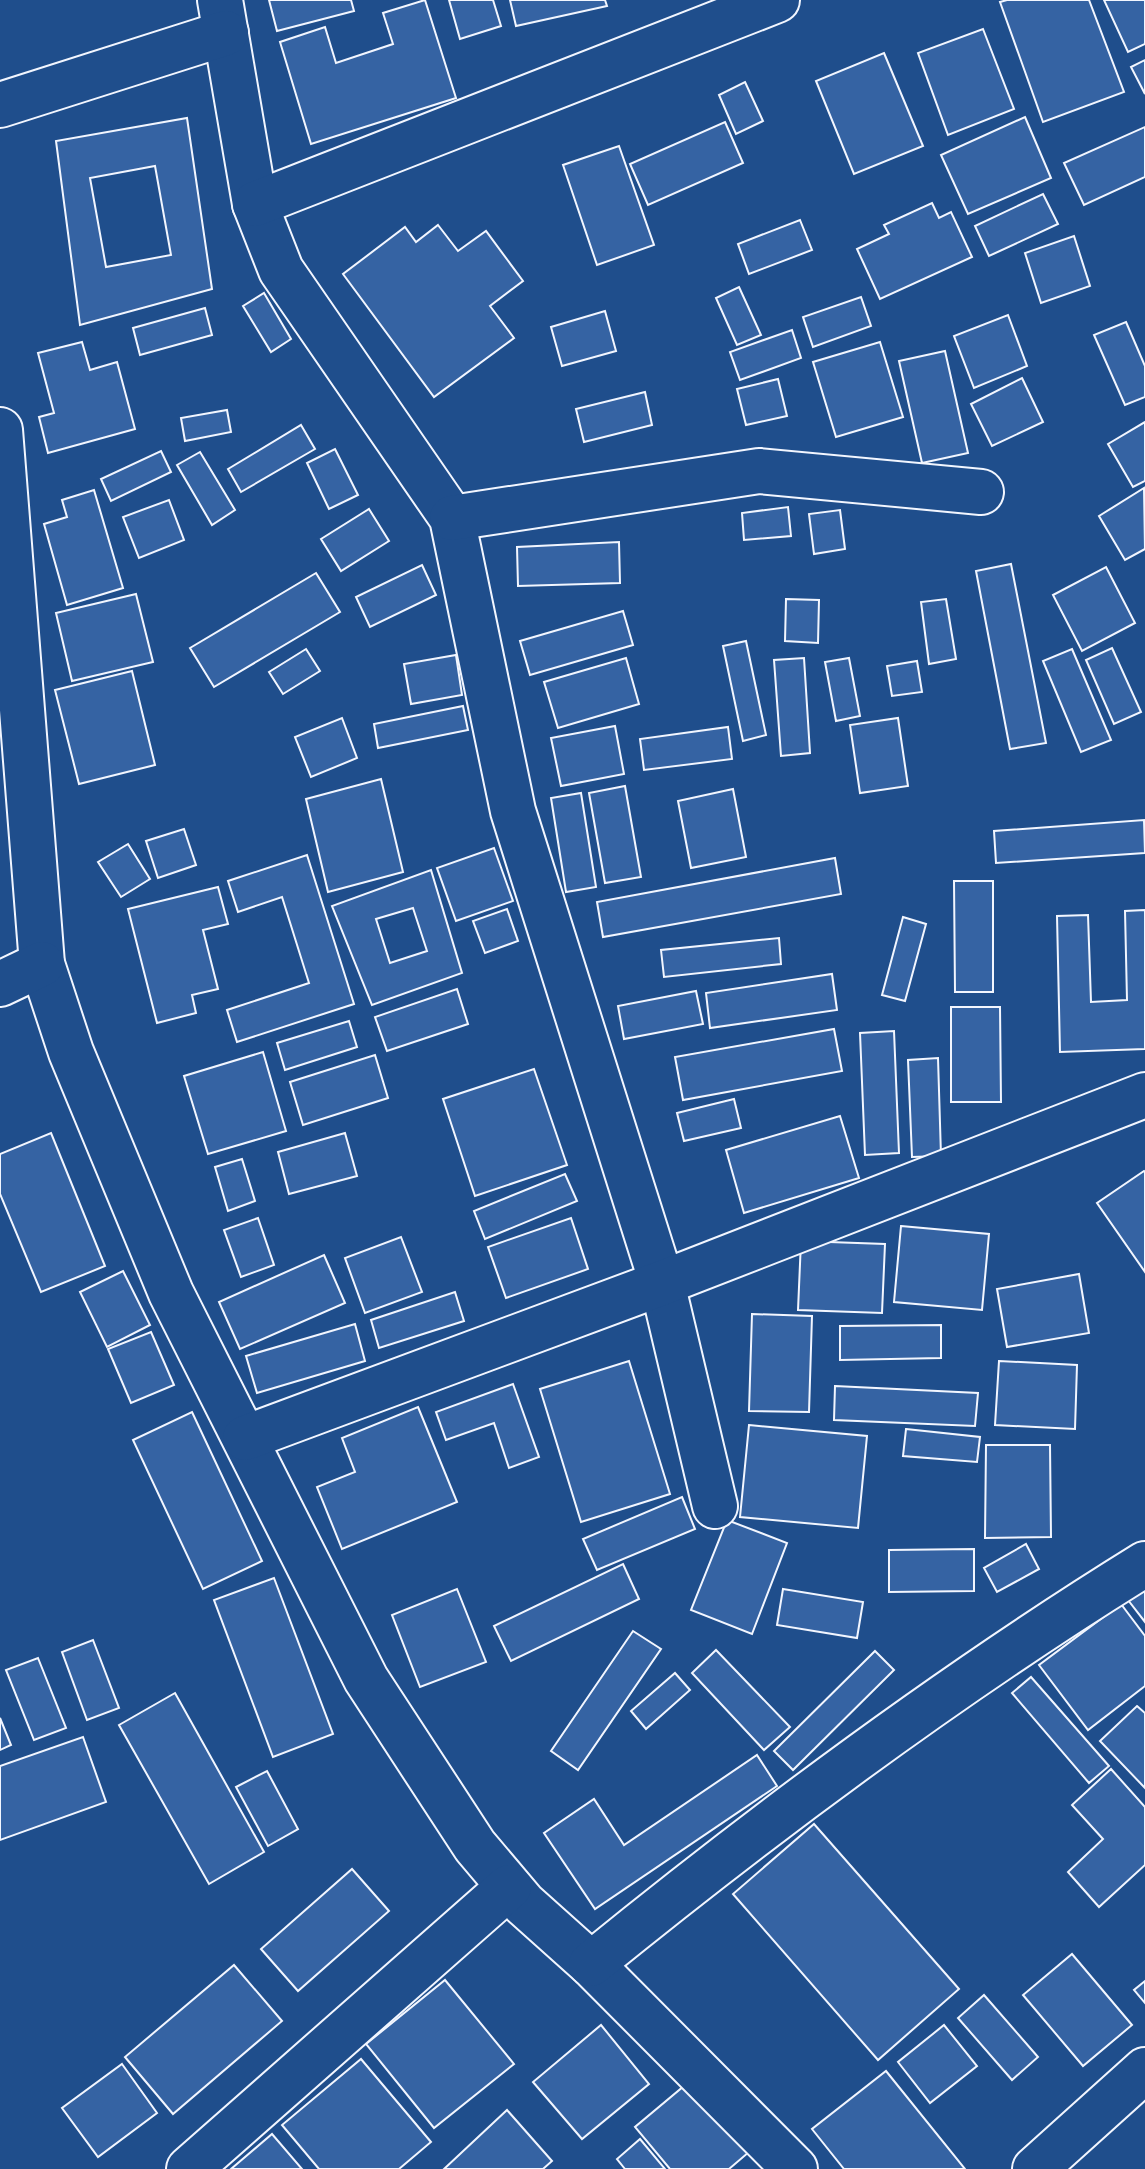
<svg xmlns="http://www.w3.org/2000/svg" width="1145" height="2169" viewBox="0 0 1145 2169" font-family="'Alegreya Sans',sans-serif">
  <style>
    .building { fill: #3563a3; stroke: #f2f6ff; stroke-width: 2; fill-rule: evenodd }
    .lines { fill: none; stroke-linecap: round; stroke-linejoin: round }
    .minor-casing { stroke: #f2f6ff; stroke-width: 48 }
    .minor { stroke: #1f4e8c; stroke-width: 44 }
  </style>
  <rect width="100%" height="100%" fill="#1f4e8c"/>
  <!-- building -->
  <g class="building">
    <polygon points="269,0 351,0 354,11 277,31"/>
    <polygon points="425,0 456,98 311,144 280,42 325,27 336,63 393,44 383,13"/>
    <polygon points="449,0 493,0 501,26 460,39"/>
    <polygon points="510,0 605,0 607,6 516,26"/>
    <polygon points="1007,0 1089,0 1124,92 1043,122 1000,2"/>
    <polygon points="1104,0 1145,0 1145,44 1128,52"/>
    <polygon points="983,29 1014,109 948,135 918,53"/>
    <polygon points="884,53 923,146 854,174 816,81"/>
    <polygon points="1145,60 1145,94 1131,67"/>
    <polygon points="745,82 763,121 736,134 719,95"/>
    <polygon points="1025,117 1051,178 968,214 941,155"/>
    <path d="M187,118l25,171 -132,36 -24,-184zM155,166l16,89 -65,12 -16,-89z"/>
    <polygon points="725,122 743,163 648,205 630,164"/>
    <polygon points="1145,127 1145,177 1084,205 1064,163"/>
    <polygon points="619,146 654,245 597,265 563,165"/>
    <polygon points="1043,194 1058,224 989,256 975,226"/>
    <polygon points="932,203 939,218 951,212 972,257 880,299 857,249 889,234 884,225"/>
    <polygon points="800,220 812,250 749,274 738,244"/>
    <polygon points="438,225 458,251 486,231 523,281 490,306 514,338 434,397 343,274 405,227 416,242"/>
    <polygon points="1074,236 1090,286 1041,303 1025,253"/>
    <polygon points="739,287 761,335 737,345 716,298"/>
    <polygon points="264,293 291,339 271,352 243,306"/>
    <polygon points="861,297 871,326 813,347 803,317"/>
    <polygon points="205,308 212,335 140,355 133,328"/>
    <polygon points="605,311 616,351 562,366 551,327"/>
    <polygon points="1008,315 1027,366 974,388 954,336"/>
    <polygon points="1126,322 1145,366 1145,397 1125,405 1094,335"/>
    <polygon points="792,330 801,358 740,380 730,352"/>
    <polygon points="82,342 90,370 117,362 135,429 48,453 39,417 54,413 38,353"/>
    <polygon points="880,342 903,417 836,437 813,362"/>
    <polygon points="945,351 968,453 922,463 899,361"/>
    <polygon points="1022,378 1043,422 992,446 971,404"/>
    <polygon points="778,379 787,416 746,425 737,389"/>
    <polygon points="645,392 652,425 584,442 576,409"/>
    <polygon points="227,410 231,432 185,441 181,418"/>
    <polygon points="1145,422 1145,481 1133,487 1108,444"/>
    <polygon points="301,425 315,449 241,492 228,469"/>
    <polygon points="335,449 358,495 329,509 307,463"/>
    <polygon points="161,451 171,472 111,501 101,479"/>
    <polygon points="200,452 235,510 212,525 177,465"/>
    <polygon points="1144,488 1145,549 1125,560 1099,516"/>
    <polygon points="94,490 123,588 67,605 44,524 67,517 62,500"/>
    <polygon points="169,500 184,540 139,558 123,517"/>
    <polygon points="788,507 791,536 744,540 742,513"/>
    <polygon points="369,509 389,541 341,571 321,539"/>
    <polygon points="840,510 845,549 814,554 809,514"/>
    <polygon points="619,542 620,583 518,586 517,547"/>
    <polygon points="1011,564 1046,743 1010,749 976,571"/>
    <polygon points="422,565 436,595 370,627 356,597"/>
    <polygon points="1106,567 1135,623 1082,651 1053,595"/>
    <polygon points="316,573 340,612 214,687 190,648"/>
    <polygon points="136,594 153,662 72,681 56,613"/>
    <polygon points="786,599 819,600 818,643 785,641"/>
    <polygon points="946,599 956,659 929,664 921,602"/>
    <polygon points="623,611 633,645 530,675 520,641"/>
    <polygon points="746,641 766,735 743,741 723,646"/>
    <polygon points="1112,648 1141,712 1114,724 1086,660"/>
    <polygon points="306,649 320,671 283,694 269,672"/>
    <polygon points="1072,649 1111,740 1081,752 1043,661"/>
    <polygon points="456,655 462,695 411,704 404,664"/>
    <polygon points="626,658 639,704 558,728 544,682"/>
    <polygon points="804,658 810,753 781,756 774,660"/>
    <polygon points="849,658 860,716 836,721 825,662"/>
    <polygon points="917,661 922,692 892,696 887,666"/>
    <polygon points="132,671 155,765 79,784 55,690"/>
    <polygon points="463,706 468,730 378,748 374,724"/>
    <polygon points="342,718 357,758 311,777 295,737"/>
    <polygon points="898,718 908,786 860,793 850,725"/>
    <polygon points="615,726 624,774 561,786 551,738"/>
    <polygon points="728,727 732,759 644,770 640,739"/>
    <polygon points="381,779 403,872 328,892 306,799"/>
    <polygon points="625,786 641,877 605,883 589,793"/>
    <polygon points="733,789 746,857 691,868 678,801"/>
    <polygon points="581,793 596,887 566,892 551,798"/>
    <polygon points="1144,820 1145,853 996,863 994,831"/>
    <polygon points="184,829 196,865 158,878 146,841"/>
    <polygon points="128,844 150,879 121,897 98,862"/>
    <polygon points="494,848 513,901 456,921 437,868"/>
    <polygon points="307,855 354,1004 237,1042 227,1010 309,983 282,897 238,912 228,881"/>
    <polygon points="835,858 841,894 603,937 597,902"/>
    <path d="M431,870l31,103 -90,32 -40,-99zM413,908l14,43 -37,12 -14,-44z"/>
    <polygon points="954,881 993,881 993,992 955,992"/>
    <polygon points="218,887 228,924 203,930 218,989 192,995 196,1013 157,1023 128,909"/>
    <polygon points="507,909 518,941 485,953 473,921"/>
    <polygon points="1145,910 1145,1049 1060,1052 1057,916 1088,915 1091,1002 1127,1000 1125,911"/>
    <polygon points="903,917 926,924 905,1001 882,995"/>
    <polygon points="779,938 781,964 664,977 661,950"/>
    <polygon points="832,974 837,1010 710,1028 706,993"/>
    <polygon points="457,989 468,1024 387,1051 375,1017"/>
    <polygon points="696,991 703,1024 624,1039 618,1006"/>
    <polygon points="951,1007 1000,1007 1001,1102 951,1102"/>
    <polygon points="349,1021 357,1047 285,1070 277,1043"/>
    <polygon points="834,1029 842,1071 683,1100 675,1057"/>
    <polygon points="894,1031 899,1153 865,1155 860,1033"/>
    <polygon points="263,1052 286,1131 208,1154 184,1076"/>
    <polygon points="375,1055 388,1098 303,1125 290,1082"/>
    <polygon points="938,1058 941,1156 912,1157 908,1060"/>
    <polygon points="534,1069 567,1165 475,1196 443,1099"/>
    <polygon points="734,1099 741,1128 684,1141 677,1113"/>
    <polygon points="840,1116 859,1178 744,1213 726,1150"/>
    <polygon points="51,1133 105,1266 41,1292 0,1194 0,1154"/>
    <polygon points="345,1133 357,1176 289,1194 278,1152"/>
    <polygon points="242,1159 255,1201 228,1211 215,1167"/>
    <polygon points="1144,1171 1145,1172 1145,1272 1097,1203"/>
    <polygon points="565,1174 577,1201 485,1239 474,1211"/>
    <polygon points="258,1218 274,1265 241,1277 224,1230"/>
    <polygon points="571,1218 588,1269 506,1298 488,1247"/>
    <polygon points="901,1226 989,1234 982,1310 894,1302"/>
    <polygon points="401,1237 422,1292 365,1313 345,1258"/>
    <polygon points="801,1241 885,1244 882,1313 798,1310"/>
    <polygon points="324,1255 345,1303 240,1349 219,1302"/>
    <polygon points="123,1271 150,1325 107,1347 80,1292"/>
    <polygon points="1079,1274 1089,1333 1007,1347 997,1289"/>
    <polygon points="455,1292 464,1321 379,1348 371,1320"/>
    <polygon points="752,1314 812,1316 809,1412 749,1411"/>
    <polygon points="355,1324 365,1361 257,1393 246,1356"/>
    <polygon points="941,1325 941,1358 840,1360 840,1326"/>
    <polygon points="151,1332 174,1385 131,1403 108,1349"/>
    <polygon points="629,1361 670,1494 581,1522 540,1389"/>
    <polygon points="999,1361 1077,1365 1075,1429 995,1425"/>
    <polygon points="513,1384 539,1457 509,1468 494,1423 446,1440 436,1412"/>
    <polygon points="835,1386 978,1393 975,1426 834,1420"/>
    <polygon points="418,1407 457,1502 342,1549 317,1487 355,1472 342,1438"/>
    <polygon points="192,1412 262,1561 203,1589 133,1440"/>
    <polygon points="749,1425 867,1436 858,1528 740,1517"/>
    <polygon points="906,1429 980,1437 977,1462 903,1456"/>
    <polygon points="986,1445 1050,1445 1051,1537 985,1538"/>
    <polygon points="682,1497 695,1529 597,1570 583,1539"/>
    <polygon points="727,1520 787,1543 752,1634 691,1610"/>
    <polygon points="1026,1544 1039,1569 997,1592 984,1568"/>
    <polygon points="974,1549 974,1591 889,1592 889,1550"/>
    <polygon points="623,1564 639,1599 511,1661 494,1626"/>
    <polygon points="274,1578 333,1734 273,1757 214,1600"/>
    <polygon points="1145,1587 1145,1622 1128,1600"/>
    <polygon points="457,1589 486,1662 420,1687 392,1615"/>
    <polygon points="783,1589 863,1602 857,1638 777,1625"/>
    <polygon points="1121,1604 1145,1636 1145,1686 1088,1730 1039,1665"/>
    <polygon points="633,1631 661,1649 578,1770 551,1751"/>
    <polygon points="93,1640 119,1708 87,1720 62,1652"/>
    <polygon points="716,1650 790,1727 764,1750 692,1673"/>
    <polygon points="875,1651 894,1670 793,1770 774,1751"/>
    <polygon points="38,1658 66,1728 34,1740 6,1670"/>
    <polygon points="675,1673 690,1690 646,1729 631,1711"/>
    <polygon points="1031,1677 1109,1766 1089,1783 1012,1693"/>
    <polygon points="175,1693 264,1852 209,1884 119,1725"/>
    <polygon points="1137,1706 1145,1713 1145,1788 1100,1741"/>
    <polygon points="0,1718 11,1745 0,1750"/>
    <polygon points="83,1737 106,1802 0,1840 0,1766"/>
    <polygon points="757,1755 777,1786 595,1909 544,1833 594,1799 624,1845"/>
    <polygon points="1111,1769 1145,1807 1145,1865 1099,1907 1068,1872 1103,1839 1072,1805"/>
    <polygon points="267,1771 298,1829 268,1846 236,1787"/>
    <polygon points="814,1824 959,1989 878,2060 733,1894"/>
    <polygon points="352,1869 389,1911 298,1991 261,1949"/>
    <polygon points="1072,1954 1132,2025 1083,2066 1023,1995"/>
    <polygon points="234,1965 282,2021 173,2114 125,2057"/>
    <polygon points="445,1980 514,2064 434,2128 366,2044"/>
    <polygon points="1145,1981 1145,2003 1134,1990"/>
    <polygon points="984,1995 1038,2057 1012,2080 958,2018"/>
    <polygon points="601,2025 649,2084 582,2139 533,2082"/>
    <polygon points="944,2025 977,2066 930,2103 898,2062"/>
    <polygon points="361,2059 431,2142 399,2169 319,2169 282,2125"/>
    <polygon points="122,2064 157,2113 98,2157 62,2108"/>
    <polygon points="886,2071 965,2169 844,2169 812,2129"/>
    <polygon points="690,2081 749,2152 729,2169 670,2169 635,2127"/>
    <polygon points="507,2110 552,2161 543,2169 444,2169"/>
    <polygon points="272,2134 302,2169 231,2169"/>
    <polygon points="640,2139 665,2169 625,2169 617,2159"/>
  </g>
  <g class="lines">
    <!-- minor casing -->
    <g class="minor-casing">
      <g id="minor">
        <polyline points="220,0 255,204 281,270 452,518 513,811 662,1283 715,1506"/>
        <polyline points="0,105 226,33"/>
        <polyline points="255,204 777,0"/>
        <polyline points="0,430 42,964 71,1052 171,1293 366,1679 475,1846 524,1904 591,1964 795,2169"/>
        <polyline points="452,518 759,471 981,492"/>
        <polyline points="0,984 42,964"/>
        <polyline points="245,1438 662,1283 1145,1095"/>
        <path d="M591,1964c177,-144 360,-280 554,-400"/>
        <polyline points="189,2169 509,1887"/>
        <polyline points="1035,2169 1145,2070"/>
      </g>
    </g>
    <!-- minor -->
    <use href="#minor" class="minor"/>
  </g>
</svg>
